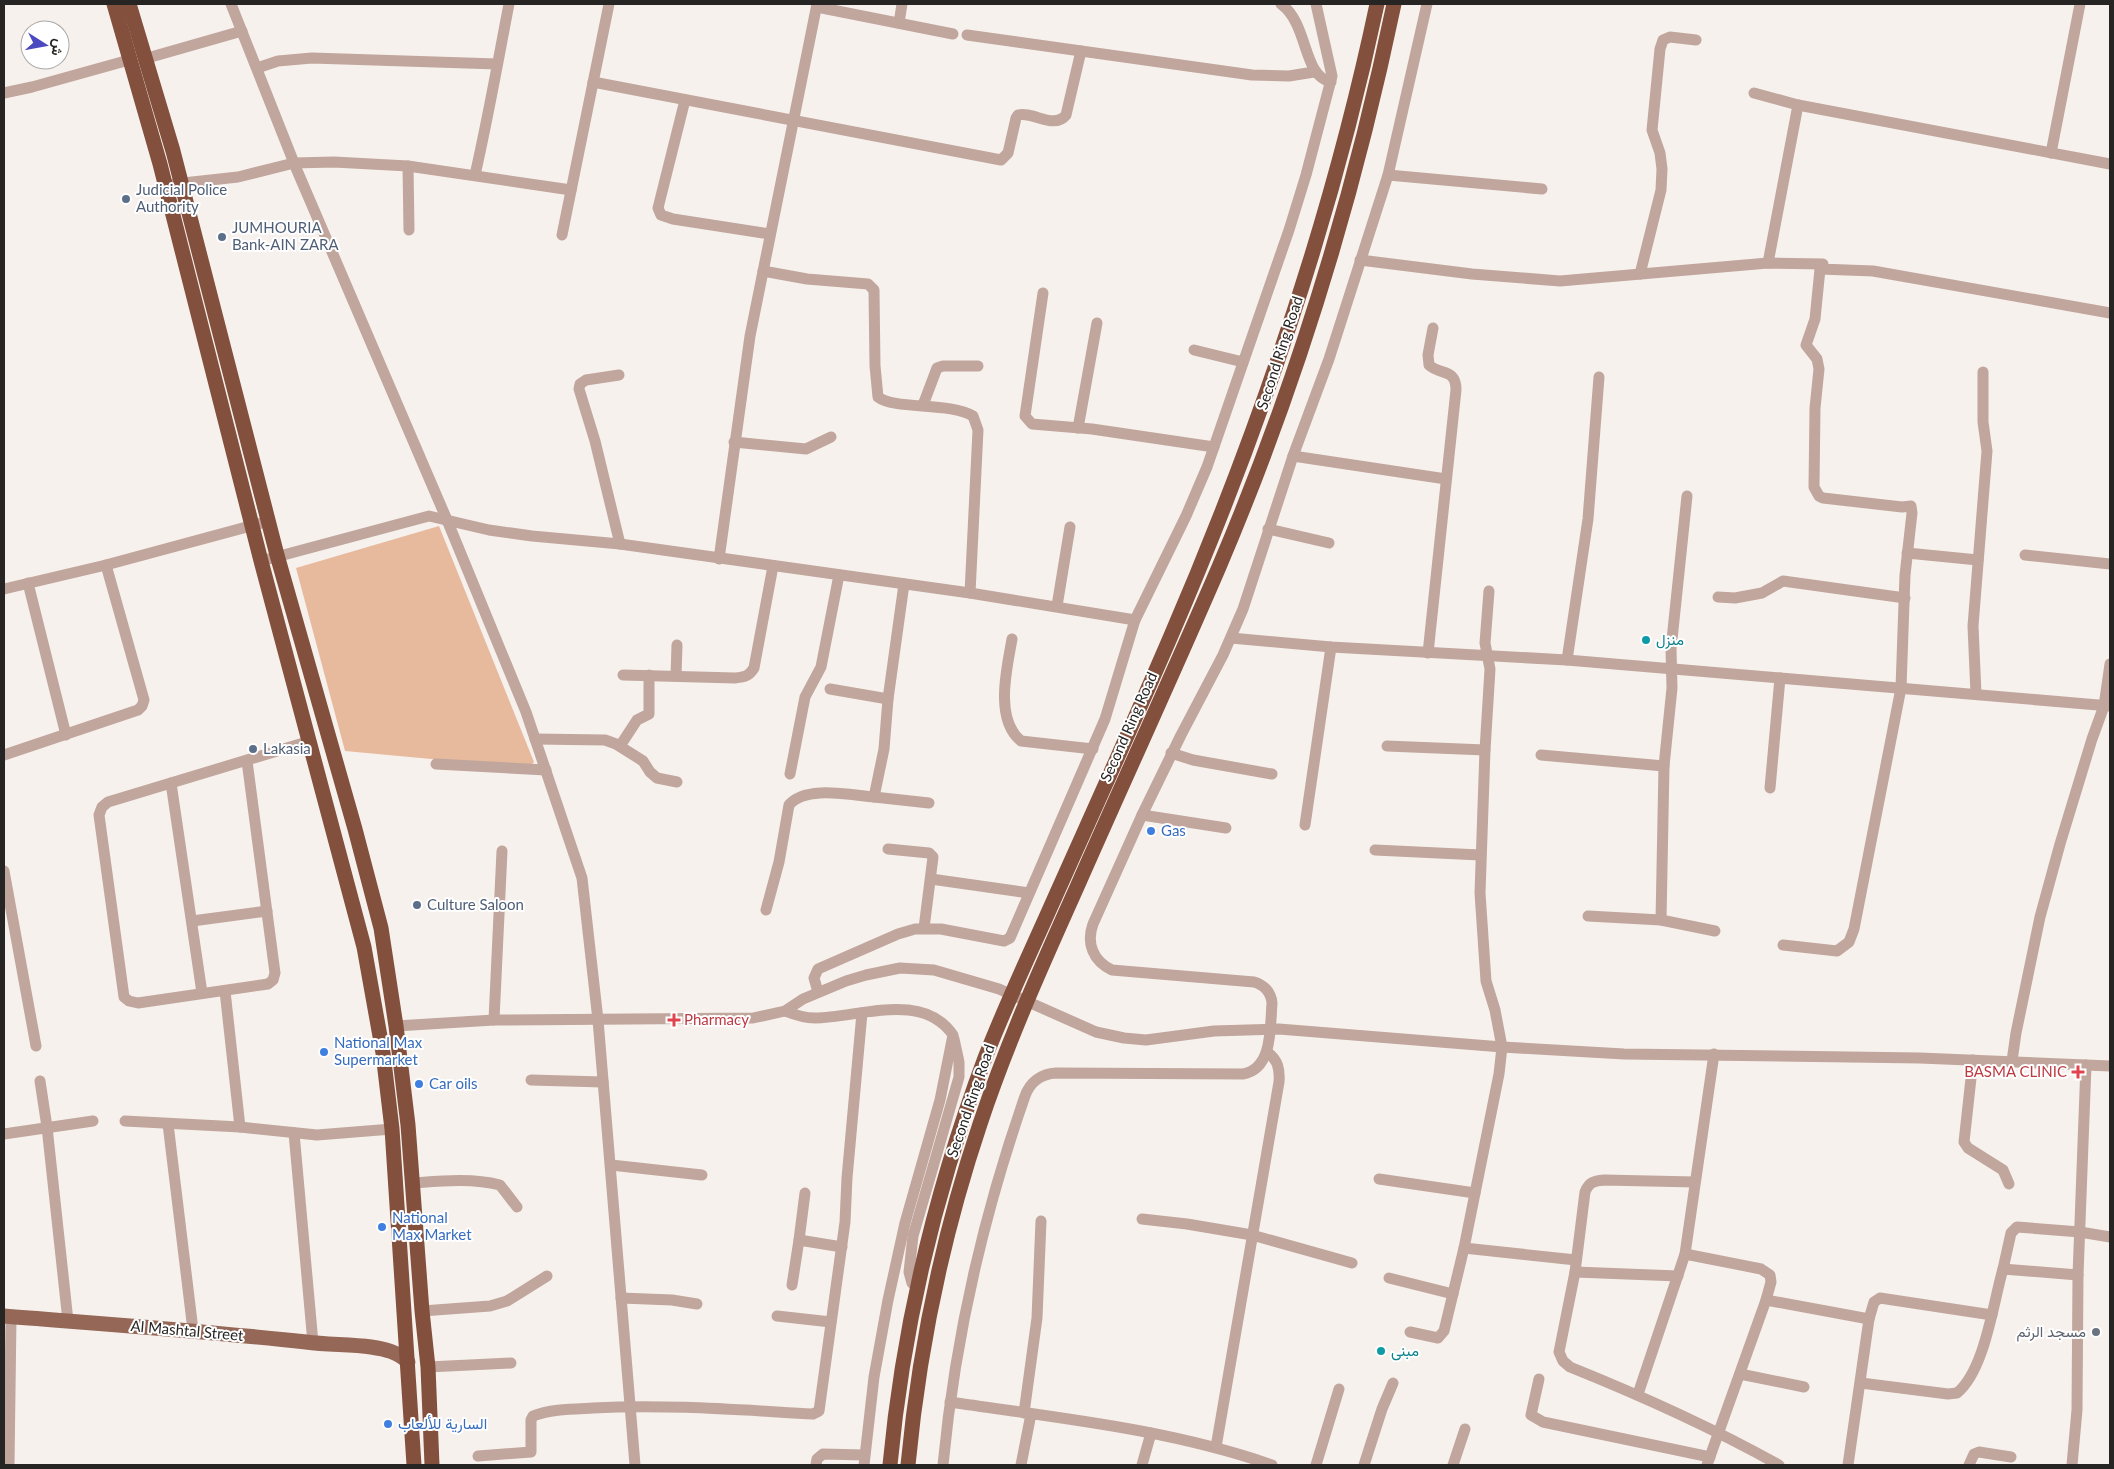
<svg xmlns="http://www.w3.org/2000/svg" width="2114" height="1469" viewBox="0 0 2114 1469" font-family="Lato,Vazirmatn,sans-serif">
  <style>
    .green { fill: #e7ba9e }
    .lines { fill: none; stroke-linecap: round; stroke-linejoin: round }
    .minor { stroke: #c1a69d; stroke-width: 11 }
    .major { stroke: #946756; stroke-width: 15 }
    .highway { stroke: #83503d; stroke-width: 15 }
    .service-dot { fill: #5c6f8a; stroke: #fff; stroke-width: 2 }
    .culture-dot { fill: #0f9aa8; stroke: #fff; stroke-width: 2 }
    .shop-dot { fill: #3f7fe0; stroke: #fff; stroke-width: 2 }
    .health-dot { fill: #e0444e; stroke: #fff; stroke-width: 2 }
    .worship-dot { fill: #6b7280; stroke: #fff; stroke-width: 2 }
    .labels { text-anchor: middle; stroke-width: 4; stroke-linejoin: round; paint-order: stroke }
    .service-label { font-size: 15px; fill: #4e5e75; stroke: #fff; text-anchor: start }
    .street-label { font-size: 15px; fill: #272523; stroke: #fff }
    .culture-label { font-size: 15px; fill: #0d838f; stroke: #fff; text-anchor: start }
    .shop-label { font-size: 15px; fill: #366cbe; stroke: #fff; text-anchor: start }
    .health-label { font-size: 15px; fill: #be3a42; stroke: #fff; text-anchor: start }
    .worship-label { font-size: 15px; fill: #5b616d; stroke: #fff; text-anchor: end }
  </style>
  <rect width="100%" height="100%" fill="#f7f1ed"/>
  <!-- green -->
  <polygon class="green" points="439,526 534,762 528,768 345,751 296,568"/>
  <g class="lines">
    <!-- minor -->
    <g class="minor">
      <polyline points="231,4 296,168 447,520 526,712 582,878 598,1020 635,1465"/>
      <path d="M1281,4c28,20 21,72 50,78"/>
      <polyline points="817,7 953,34"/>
      <polyline points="899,23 902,4"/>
      <polyline points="967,35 1252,75 1289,76 1314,72"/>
      <polyline points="144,59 242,31"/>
      <polyline points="257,68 278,61 312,58 497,64"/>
      <path d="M593,82l408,78 7,-7 8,-35 2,-3c15,-4 36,15 48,0l15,-64"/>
      <polyline points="4,93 32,87 129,60"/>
      <polyline points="1754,93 1798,105 2110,164"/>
      <polyline points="685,100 658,208 661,215 673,219 770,234"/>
      <polyline points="2051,153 2080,4"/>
      <polyline points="408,166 409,230"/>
      <path d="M475,175c13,-57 23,-114 34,-171"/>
      <polyline points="1388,175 1542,189"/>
      <polyline points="174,184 238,177 294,163 334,162 408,166 571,190"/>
      <polyline points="562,235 609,4"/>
      <polyline points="1360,260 1472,274 1560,281 1768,263 1823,264 1820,269 1873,271 2110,313"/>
      <polyline points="1768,263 1798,105"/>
      <path d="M763,271l44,8 61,5 6,6 1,76 3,31c16,13 72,5 95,19l5,14 -8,163"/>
      <polyline points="1640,274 1661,190 1662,169 1660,153 1652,130 1660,49 1663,40 1670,37 1696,40"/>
      <polyline points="1043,293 1025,416 1032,424 1092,429 1214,447"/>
      <polyline points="1194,350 1243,362"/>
      <polyline points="619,375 586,380 580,384 579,389 595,441 620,544"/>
      <polyline points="923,405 937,368 943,366 978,366"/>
      <polyline points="1078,428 1097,323"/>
      <polyline points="734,442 806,449 831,437"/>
      <polyline points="1293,456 1446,479"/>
      <polyline points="1268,529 1329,543"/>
      <polyline points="1907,553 1978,560"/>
      <polyline points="2025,555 2110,564"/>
      <polyline points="719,559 750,336 817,4"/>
      <polyline points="261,561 429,516 489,530 532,536 620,544 970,593 1135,620"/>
      <polyline points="28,583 66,735"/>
      <polyline points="904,584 888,699 884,749 874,797 929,803"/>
      <polyline points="4,589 106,565 269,521"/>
      <polyline points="1718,597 1735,598 1762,593 1783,581 1905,598"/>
      <polyline points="1057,606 1070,527"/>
      <polyline points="1231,638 1331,647 1567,660 2110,706"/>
      <path d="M1012,639c-5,29 -18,80 9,102l72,8"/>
      <path d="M1428,653l28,-263c0,-22 -15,-14 -27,-25l-1,-10 5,-27"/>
      <polyline points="1567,660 1588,519 1599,377"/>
      <path d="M623,675l112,3c10,-1 14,-2 19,-10l19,-102"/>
      <polyline points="676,676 677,645"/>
      <polyline points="830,689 888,699"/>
      <polyline points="1976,694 1973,626 1987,451 1983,422 1983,372"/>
      <polyline points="535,739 605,740 616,744 643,761 650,772 657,778 677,782"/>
      <polyline points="620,746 637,720 649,714 649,675"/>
      <polyline points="1387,746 1485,750"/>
      <polyline points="1171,753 1193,760 1272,774"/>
      <polyline points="4,755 138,710 142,706 144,700 106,565"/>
      <polyline points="1541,755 1664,766"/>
      <polyline points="247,761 275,973 273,980 268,984 138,1003 129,1001 124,997 99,815 102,807 108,802 310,741"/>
      <polyline points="436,764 546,770"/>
      <polyline points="790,774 805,697 821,667 839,575"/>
      <polyline points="171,783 202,993"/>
      <polyline points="1770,788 1780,678"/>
      <polyline points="1142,815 1226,828"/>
      <polyline points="1305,825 1331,647"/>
      <polyline points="888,849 929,853 933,857 924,928"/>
      <polyline points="1375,850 1480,855"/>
      <polyline points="4,871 36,1046"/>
      <polyline points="931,879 1029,893"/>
      <path d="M766,910l13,-48 10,-57c16,-20 61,-10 85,-8"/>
      <polyline points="1588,916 1661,920 1715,931"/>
      <polyline points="1661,920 1664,766 1672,688 1671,649 1687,496"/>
      <polyline points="192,921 267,911"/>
      <polyline points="1783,945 1837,951 1849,942 1854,929 1901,688 1905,575 1912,513 1911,506 1902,507 1823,498 1819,496 1814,487 1815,408 1819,369 1817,359 1806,345 1815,319 1820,269"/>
      <polyline points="225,991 240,1127"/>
      <polyline points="818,992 814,978 818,969 898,934 915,929 941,929 1004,941 1010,938 1105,719 1135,620 1186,516 1207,467 1289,230 1306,175 1332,76 1316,4"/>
      <path d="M785,1011c10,4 19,7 30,7 43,0 107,-28 138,17l-13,65 -35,123 -17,77 -14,77 -10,88"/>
      <polyline points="494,1020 502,851"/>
      <polyline points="396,1026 494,1020 753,1018 785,1011 803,999 846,981 866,975 900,968 934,970 999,989 1096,1032 1124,1038 1146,1040 1214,1031 1279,1029 1502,1047 1624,1054 1920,1058 2110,1066"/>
      <polyline points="1973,1060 1964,1142 1968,1148 2003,1170 2009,1184"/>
      <polyline points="2012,1061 2016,1033 2040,917 2060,844 2092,739 2104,706 2110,664"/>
      <polyline points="531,1080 603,1082"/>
      <polyline points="40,1081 47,1127 68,1321"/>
      <polyline points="125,1121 240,1127 317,1135 392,1129"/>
      <polyline points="168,1124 193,1330"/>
      <polyline points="294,1133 313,1343"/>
      <polyline points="4,1134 93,1121"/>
      <polyline points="611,1165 702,1175"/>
      <polyline points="1379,1179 1475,1193"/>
      <path d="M1695,1182l-91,-2c-10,1 -15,2 -19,12l-10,80 -16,80 4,9 7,6c72,29 141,60 209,98"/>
      <path d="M412,1183c30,-2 59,-5 88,2l17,22"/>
      <polyline points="1142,1219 1187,1224 1252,1235 1352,1263"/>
      <polyline points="799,1240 805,1193"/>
      <polyline points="1464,1248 1576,1260"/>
      <polyline points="1685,1254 1761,1269 1770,1275 1771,1282 1766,1300 1707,1465"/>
      <polyline points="2003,1269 2011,1233 2017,1227 2080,1232 2110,1237"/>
      <polyline points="1575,1272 1678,1276"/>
      <polyline points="1389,1278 1453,1294"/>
      <polyline points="792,1285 799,1240 842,1247"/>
      <polyline points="918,1288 912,1283 909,1272 913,1236 959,1077 959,1062 954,1039"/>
      <polyline points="621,1298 672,1300 697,1304"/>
      <polyline points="1766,1300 1869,1319 1848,1465"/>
      <polyline points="422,1311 490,1306 507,1301 547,1276"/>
      <polyline points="777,1316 831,1322"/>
      <polyline points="1869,1319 1874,1302 1880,1298 1992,1315"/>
      <polyline points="1410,1332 1438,1338 1444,1331 1464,1248 1499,1074 1502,1047 1495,1010 1486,981 1480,893 1485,750 1490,669 1485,643 1489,591"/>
      <polyline points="428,1367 511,1363"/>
      <polyline points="1740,1374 1804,1387"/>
      <polyline points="1539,1379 1531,1415 1543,1422 1710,1457"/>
      <path d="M1861,1383l87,11 9,-1c28,-23 36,-90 46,-124l75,6"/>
      <polyline points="1638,1394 1685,1254 1714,1054"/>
      <path d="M950,1402c108,16 219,27 322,63"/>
      <polyline points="1024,1413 1037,1318 1041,1221"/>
      <path d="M1216,1447l63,-365c1,-13 -1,-22 -12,-30"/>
      <path d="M478,1456l53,-4v-32l2,-4c17,-7 41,-7 60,-8 73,-4 147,2 220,6l6,-3 26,-189 2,-44 15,-165"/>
      <polyline points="9,1465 11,1317"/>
      <polyline points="816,1465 817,1459 823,1454 864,1455"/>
      <path d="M943,1465c12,-127 40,-249 82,-369 5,-14 16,-22 31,-23l187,1c30,-5 27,-47 29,-71 -1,-11 -8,-18 -18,-21l-142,-12c-19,-9 -26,-27 -19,-46l49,-109 39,-80 42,-80 20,-46 50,-153 36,-97 59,-184 39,-171"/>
      <polyline points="1021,1465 1031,1414"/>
      <polyline points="1142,1465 1151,1433"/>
      <polyline points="1316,1465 1339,1389"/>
      <polyline points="1364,1465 1382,1409 1393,1383"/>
      <polyline points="1453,1465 1465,1429"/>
      <polyline points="1969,1465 1974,1454 1979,1452 2011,1457"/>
      <polyline points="2072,1465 2077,1410 2078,1275 2086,1065"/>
    </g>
    <!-- major -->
    <path class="major" d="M4,1316c101,8 202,15 302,26 22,3 44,2 65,5 14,2 27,5 37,15"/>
    <!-- highway -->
    <g class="highway">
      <polyline points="114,4 160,164 261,561 364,947 383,1053 392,1129 414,1465"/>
      <polyline points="129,4 173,151 277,555 355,829 381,928 396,1026 408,1125 422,1311 428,1367 432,1465"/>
      <path d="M890,1465c13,-139 46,-276 95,-407 19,-49 41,-96 62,-143 41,-92 83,-184 123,-277 88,-204 161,-416 207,-634"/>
      <path d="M908,1465c11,-116 35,-231 72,-341 27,-81 62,-159 97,-237 47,-107 96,-213 142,-320 77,-181 135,-371 175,-563"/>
    </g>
  </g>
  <!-- markers -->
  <g class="service-dot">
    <circle cx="126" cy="199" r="5"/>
    <circle cx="222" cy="237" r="5"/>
    <circle cx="253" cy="749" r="5"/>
    <circle cx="417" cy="905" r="5"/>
  </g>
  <g class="culture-dot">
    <circle cx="1646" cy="640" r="5"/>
    <circle cx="1381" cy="1351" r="5"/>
  </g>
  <g class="shop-dot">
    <circle cx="1151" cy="831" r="5"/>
    <circle cx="324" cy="1052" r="5"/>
    <circle cx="419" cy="1084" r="5"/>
    <circle cx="382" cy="1227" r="5"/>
    <circle cx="388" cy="1424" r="5"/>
  </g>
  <g class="health-dot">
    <path d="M671.5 1012.5h5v5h5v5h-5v5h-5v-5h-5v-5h5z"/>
    <path d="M2075.5 1064.5h5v5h5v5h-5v5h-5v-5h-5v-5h5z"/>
  </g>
  <circle class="worship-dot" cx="2096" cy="1332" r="5"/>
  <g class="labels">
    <!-- service labels -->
    <g class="service-label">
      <text x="136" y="195">Judicial Police<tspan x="136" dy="17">Authority</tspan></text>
      <text x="232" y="233">JUMHOURIA<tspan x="232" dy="17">Bank-AIN ZARA</tspan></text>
      <text x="263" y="754">Lakasia</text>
      <text x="427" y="910">Culture Saloon</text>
    </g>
    <!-- street labels -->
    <g class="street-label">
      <text transform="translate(1280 353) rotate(-72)" y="5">Second Ring Road</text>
      <text transform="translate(1129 727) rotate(-66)" y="5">Second Ring Road</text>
      <text transform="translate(971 1101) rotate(-71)" y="5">Second Ring Road</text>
      <text transform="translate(187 1331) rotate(5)" y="5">Al Mashtal Street</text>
    </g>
    <!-- culture labels -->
    <g class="culture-label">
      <text x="1656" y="645">منزل</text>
      <text x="1391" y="1356">مبنى</text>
    </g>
    <!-- shop labels -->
    <g class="shop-label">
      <text x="1161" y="836">Gas</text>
      <text x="334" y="1048">National Max<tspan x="334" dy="17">Supermarket</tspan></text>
      <text x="429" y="1089">Car oils</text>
      <text x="392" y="1223">National<tspan x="392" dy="17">Max Market</tspan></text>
      <text x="398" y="1429">السارية للألعاب</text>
    </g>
    <!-- health labels -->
    <g class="health-label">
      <text x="684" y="1025">Pharmacy</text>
      <text x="2067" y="1077" text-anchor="end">BASMA CLINIC</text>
    </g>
    <!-- worship labels -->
    <g class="worship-label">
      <text x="2086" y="1337">مسجد الرثم</text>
    </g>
  </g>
  <!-- border -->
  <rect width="2114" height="1469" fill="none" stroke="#272523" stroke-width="10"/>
  <!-- north arrow -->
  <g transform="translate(45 45) rotate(101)"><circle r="24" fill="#ffffff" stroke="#a9a8a7"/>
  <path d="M0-4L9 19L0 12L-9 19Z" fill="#4b49bf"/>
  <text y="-8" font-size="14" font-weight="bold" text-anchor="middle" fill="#272523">ش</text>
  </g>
</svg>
